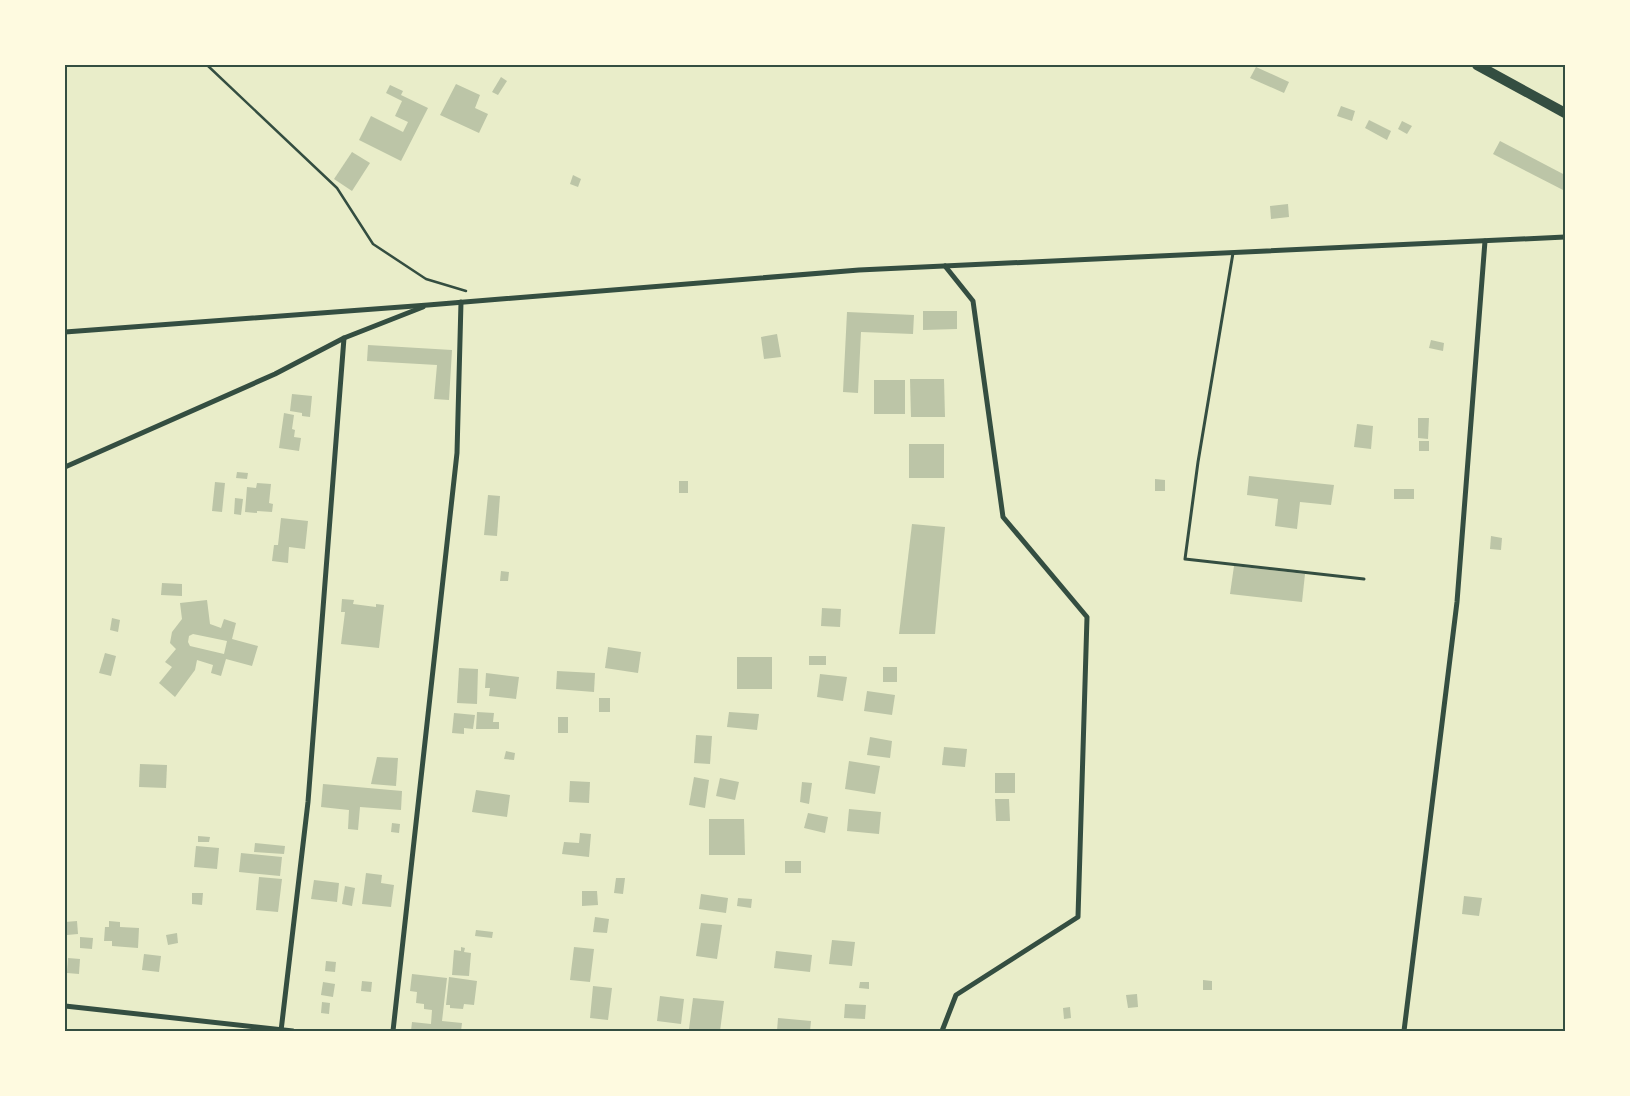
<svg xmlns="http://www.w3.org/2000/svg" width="1630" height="1096" viewBox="0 0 1630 1096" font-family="Literata,serif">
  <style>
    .building { fill: #bcc5a7; fill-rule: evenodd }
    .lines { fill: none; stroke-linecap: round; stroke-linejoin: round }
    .path { stroke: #344e41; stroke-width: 2.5 }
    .service { stroke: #344e41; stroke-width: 3 }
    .minor { stroke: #344e41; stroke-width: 5 }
    .primary { stroke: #344e41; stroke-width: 10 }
    .neatline { fill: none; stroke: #344e41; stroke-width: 2 }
  </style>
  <rect width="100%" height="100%" fill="#e9edc9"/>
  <!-- building -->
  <g class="building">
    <polygon points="1256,67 1289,82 1284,93 1250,78"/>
    <polygon points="501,77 507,81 498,95 492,92"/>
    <polygon points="456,84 480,95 475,108 488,114 479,133 440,115"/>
    <polygon points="390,85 403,91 401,95 428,108 401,161 359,140 371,116 403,132 408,122 395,116 402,101 386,93"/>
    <polygon points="1341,106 1355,111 1352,121 1337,116"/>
    <polygon points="1369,120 1391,131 1387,140 1365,128"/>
    <polygon points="1402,121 1412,126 1407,134 1398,129"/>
    <polygon points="1500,141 1565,175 1565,191 1493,154"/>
    <polygon points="352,152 370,163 352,191 334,179"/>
    <polygon points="573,175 581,179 578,187 570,184"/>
    <polygon points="1288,204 1289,217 1271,219 1270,206"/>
    <polygon points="923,311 957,311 957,329 923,330"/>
    <polygon points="847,312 914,315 913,334 861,332 858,393 843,392"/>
    <polygon points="777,334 781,357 764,359 761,337"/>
    <polygon points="1431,340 1444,343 1443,351 1429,348"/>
    <polygon points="368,345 452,350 449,400 434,399 437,365 367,361"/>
    <polygon points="910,379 944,379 945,417 911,417"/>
    <rect x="874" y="380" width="31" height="34"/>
    <polygon points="292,394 312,396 310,417 302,416 302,413 290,411"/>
    <polygon points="284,413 294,415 292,429 295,430 294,437 301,438 299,451 279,448"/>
    <polygon points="1418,418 1429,418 1428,439 1418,438"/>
    <polygon points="1357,424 1373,426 1371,449 1354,447"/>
    <rect x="1419" y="441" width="10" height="10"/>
    <rect x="909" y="444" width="35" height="34"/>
    <polygon points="237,472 248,473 247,479 236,478"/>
    <polygon points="1249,476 1334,485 1331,505 1300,502 1297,529 1275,526 1278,499 1247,495"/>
    <polygon points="1155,479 1165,480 1165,491 1155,491"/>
    <rect x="679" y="481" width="9" height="12"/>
    <polygon points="215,482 225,483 222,512 212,511"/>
    <polygon points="257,483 271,484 269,503 273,504 272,512 257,511 257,513 245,512 247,487 256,488"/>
    <rect x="1394" y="489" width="20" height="10"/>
    <polygon points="488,495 500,496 497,536 484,535"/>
    <polygon points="235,498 243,499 241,515 234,514"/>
    <polygon points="281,518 308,521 305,549 289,547 288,563 272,561 274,545 278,545"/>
    <polygon points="912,524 945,527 935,634 899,634"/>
    <polygon points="1491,536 1502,538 1501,550 1490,549"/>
    <polygon points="1234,566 1305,574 1302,602 1230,594"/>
    <polygon points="501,571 509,572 508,581 500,581"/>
    <polygon points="162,583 182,584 182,596 161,595"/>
    <polygon points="342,599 354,600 353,604 376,607 376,604 384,605 379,648 341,644 345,612 341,612"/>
    <path d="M207,600l3,24 11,4 3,-9 12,4 -4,16 26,7 -6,20 -26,-7 -5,17 -10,-3 2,-8 -16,-5 -2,10 -20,27 -16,-14 13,-16 -7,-5 11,-13 -6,-6 2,-11 10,-13 -2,-16zM193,634l34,7 -3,13 -34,-8 -2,-4 1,-6z"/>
    <polygon points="822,608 841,609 840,627 821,626"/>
    <polygon points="112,618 120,620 118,632 110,630"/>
    <polygon points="608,647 641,652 638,673 605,668"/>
    <polygon points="105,653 116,656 111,676 99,673"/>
    <rect x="809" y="656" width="17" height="9"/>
    <rect x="737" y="657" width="35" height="32"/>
    <rect x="883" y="667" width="14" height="15"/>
    <polygon points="459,668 478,669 477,704 457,703"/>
    <polygon points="557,671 595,673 594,692 556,689"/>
    <polygon points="486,673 519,677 516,699 489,696 490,688 485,688"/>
    <polygon points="820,674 847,677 843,701 817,697"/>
    <polygon points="867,691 895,695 892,715 864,711"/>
    <rect x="599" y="698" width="11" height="14"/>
    <polygon points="477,712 494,713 493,722 499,722 499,729 476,729"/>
    <polygon points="729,712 759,714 757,730 727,727"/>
    <polygon points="454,713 475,715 473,729 464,728 464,734 452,733"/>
    <rect x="558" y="717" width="10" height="16"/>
    <polygon points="696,735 712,736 710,764 694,763"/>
    <polygon points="870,737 892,741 890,758 867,755"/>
    <polygon points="944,747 967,749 965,767 942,765"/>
    <polygon points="506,751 515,753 514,760 504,759"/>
    <polygon points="377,757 398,758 396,786 371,784"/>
    <polygon points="849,761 880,766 875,794 845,789"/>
    <polygon points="140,764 167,765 166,788 139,787"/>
    <rect x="995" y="773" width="20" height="20"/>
    <polygon points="694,777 709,780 705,808 689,805"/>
    <polygon points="720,778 739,782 735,800 716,796"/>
    <polygon points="570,781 590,782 589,803 569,802"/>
    <polygon points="802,782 812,783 809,804 800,802"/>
    <polygon points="323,784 402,791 401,810 360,807 358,830 348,829 349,810 321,807"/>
    <polygon points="476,790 510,795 507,817 472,812"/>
    <polygon points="995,799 1009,799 1010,821 996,821"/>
    <polygon points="849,809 881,812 879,834 847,831"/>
    <polygon points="808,813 828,817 825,833 804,828"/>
    <polygon points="709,819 744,819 745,855 709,855"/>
    <polygon points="392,823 400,824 399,833 391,832"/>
    <polygon points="580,833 591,834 589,857 562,854 564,842 579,843"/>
    <polygon points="198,836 210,837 209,842 198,842"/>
    <polygon points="255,843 285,846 284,854 254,852"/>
    <polygon points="196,846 219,848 217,869 194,867"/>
    <polygon points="241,853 282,857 280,876 239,872"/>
    <rect x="785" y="861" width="16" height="12"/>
    <polygon points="366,873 382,875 381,883 394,885 391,907 362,904"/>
    <polygon points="259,877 282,879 278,912 256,910"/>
    <polygon points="616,878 625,878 623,894 614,893"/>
    <polygon points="314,880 339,883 337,902 311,899"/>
    <polygon points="345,886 355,888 352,906 342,904"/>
    <polygon points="582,891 597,891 598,905 582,906"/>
    <polygon points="192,893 203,893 202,905 192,904"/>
    <polygon points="701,894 728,898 726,913 699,909"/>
    <polygon points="1464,896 1482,898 1479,916 1462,914"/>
    <polygon points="738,898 752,899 751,908 737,906"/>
    <polygon points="595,917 609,919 607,933 593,932"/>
    <polygon points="77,921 78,934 67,935 65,922"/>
    <polygon points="109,921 120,922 120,927 139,928 138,948 112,946 112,941 104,941 105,927 109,927"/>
    <polygon points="701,923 722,925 717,959 696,956"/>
    <polygon points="476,930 493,932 492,938 475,936"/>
    <polygon points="177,933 178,943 168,945 166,935"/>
    <polygon points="80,937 93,938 92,949 80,948"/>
    <polygon points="832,940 855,942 852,966 829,964"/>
    <polygon points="461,947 465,948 464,952 471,953 469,976 452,975 454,950 461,951"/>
    <polygon points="574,947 594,949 590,982 570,980"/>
    <polygon points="776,951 812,955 810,972 774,968"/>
    <polygon points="144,954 161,956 159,972 142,970"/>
    <polygon points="68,958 80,959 79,974 67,973"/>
    <polygon points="326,961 336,962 335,972 325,971"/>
    <polygon points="412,974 447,978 442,1021 462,1023 461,1031 411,1031 412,1022 431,1024 432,1010 424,1009 424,1004 416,1003 417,992 410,991"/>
    <polygon points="449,977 477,981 474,1005 464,1004 463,1009 450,1008 450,1005 446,1005"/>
    <polygon points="1203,980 1212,981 1212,990 1203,990"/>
    <polygon points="362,981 372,982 371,992 361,991"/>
    <polygon points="323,982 335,984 333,997 321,995"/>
    <polygon points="860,982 869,982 869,989 859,988"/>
    <polygon points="593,986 612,988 608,1020 590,1018"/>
    <polygon points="1137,994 1138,1007 1128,1008 1126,995"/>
    <polygon points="660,996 684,999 681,1024 657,1021"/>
    <polygon points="693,998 724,1001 720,1031 689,1029"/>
    <polygon points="322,1002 330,1003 329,1014 321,1013"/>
    <polygon points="845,1004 866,1005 865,1019 844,1018"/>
    <polygon points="1070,1007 1071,1018 1064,1019 1063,1008"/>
    <polygon points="778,1018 811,1021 810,1031 777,1031"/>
  </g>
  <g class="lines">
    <!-- path -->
    <polyline class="path" points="207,65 337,188 373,244 426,279 466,291"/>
    <!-- service -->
    <polyline class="service" points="1233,253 1198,462 1185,559 1364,579"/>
    <!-- minor -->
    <g class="minor">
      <polyline points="65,332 428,305 859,270 1565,237"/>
      <polyline points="65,467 275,374 344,338 423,307"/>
      <polyline points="65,1006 293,1031"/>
      <polyline points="281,1031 308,802 344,338"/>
      <polyline points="393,1031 457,453 461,302"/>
      <polyline points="942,1031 956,995 1078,917 1087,617 1003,517 973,301 945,266"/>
      <polyline points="1404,1031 1457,602 1485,241"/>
    </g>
    <!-- primary -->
    <polyline class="primary" points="1477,65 1565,113"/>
  </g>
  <!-- border -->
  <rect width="1630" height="1096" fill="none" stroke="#fefae0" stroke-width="132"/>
  <rect x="66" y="66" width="1498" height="964" class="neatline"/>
</svg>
